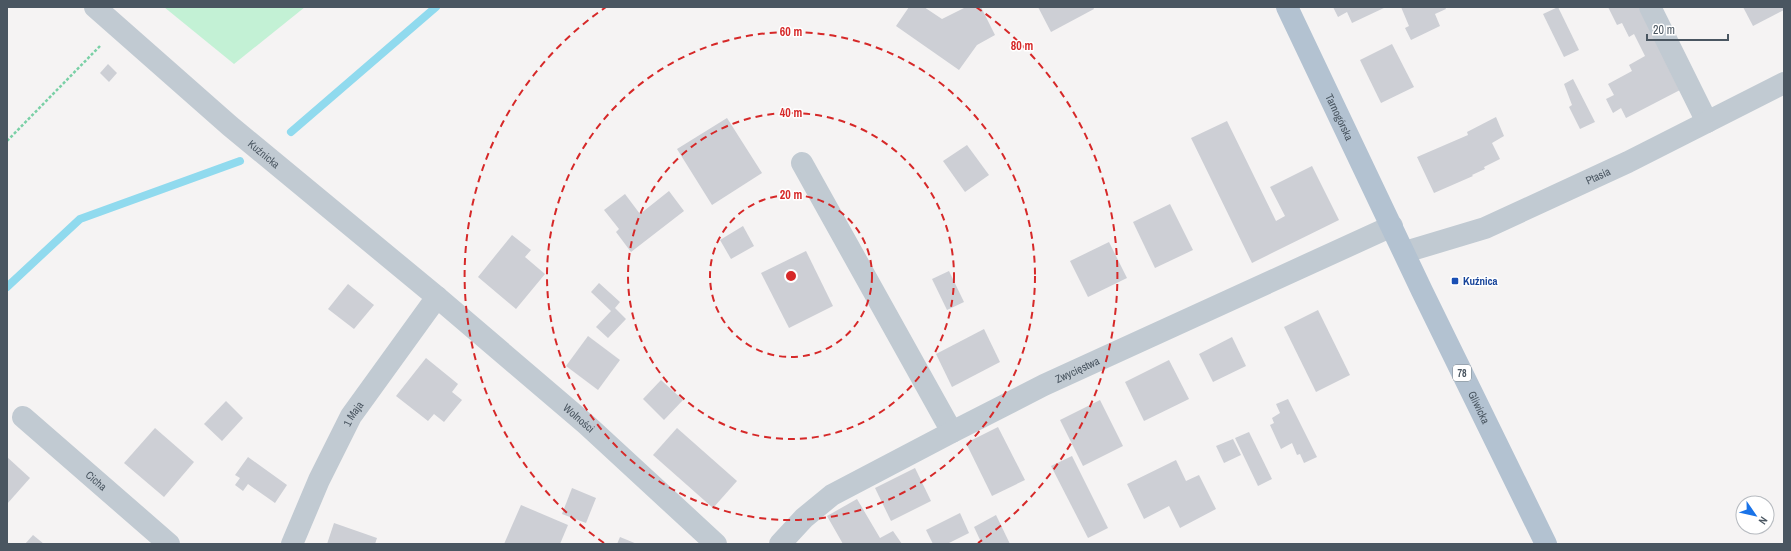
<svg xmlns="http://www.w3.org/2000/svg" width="1791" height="551" viewBox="0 0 1791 551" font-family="'Archivo Narrow',sans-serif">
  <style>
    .green { fill: #c3f1d5 }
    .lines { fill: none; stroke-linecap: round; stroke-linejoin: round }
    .stream { stroke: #90daee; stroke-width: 8 }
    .building { fill: #cdcfd5 }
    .path { stroke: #7ad0a6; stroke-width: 2.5; stroke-dasharray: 3 2; stroke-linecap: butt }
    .minor { stroke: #c1cad2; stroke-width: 22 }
    .major { stroke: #b3c2d1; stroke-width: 22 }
    .ring { fill: none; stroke: #d62828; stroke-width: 2; stroke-dasharray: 7 5 }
    .transit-dot { fill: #1a4fb4; stroke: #fff; stroke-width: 1.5 }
    .labels { text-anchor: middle; stroke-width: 3; stroke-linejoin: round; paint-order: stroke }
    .shield { fill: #fff; stroke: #808990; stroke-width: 1 }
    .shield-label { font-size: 10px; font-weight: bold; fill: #4a5661 }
    .street-label { font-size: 11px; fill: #4a5661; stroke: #fff }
    .transit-label { font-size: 11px; font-weight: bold; fill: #164399; stroke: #fff; text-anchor: start }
    .centre { fill: #d62828; stroke: #fff; stroke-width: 2 }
    .ring-label { font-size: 12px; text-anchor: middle; font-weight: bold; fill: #d62828; stroke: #fff; stroke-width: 3; stroke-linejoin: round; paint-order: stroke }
  </style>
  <rect width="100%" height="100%" fill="#f5f3f3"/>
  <!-- green -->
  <polygon class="green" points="164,7 305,7 234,64"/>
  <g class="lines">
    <!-- stream -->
    <g class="stream">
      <polyline points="291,132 436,7"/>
      <polyline points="7,287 80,219 240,161"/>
    </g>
  </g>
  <!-- building -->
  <g class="building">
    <polygon points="909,7 924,7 942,19 966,7 981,7 995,35 977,45 959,70 896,26"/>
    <polygon points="1038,7 1093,7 1094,9 1051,32"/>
    <polygon points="1333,7 1386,7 1352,23 1347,12 1338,17"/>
    <polygon points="1401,7 1445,7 1446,9 1435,14 1440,26 1411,40 1405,28 1409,26"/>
    <polygon points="1558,7 1579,50 1564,57 1543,14"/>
    <polygon points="1608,7 1639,7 1680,90 1626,118 1621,108 1613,113 1606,99 1614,95 1608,84 1632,71 1629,65 1645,56 1634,34 1629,37 1622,23 1617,25"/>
    <polygon points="1743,7 1784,7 1784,10 1753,26"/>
    <polygon points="1392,44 1414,87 1381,103 1360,60"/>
    <polygon points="108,64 117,73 109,82 100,73"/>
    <polygon points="1573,79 1595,122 1580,129 1569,107 1572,105 1564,84"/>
    <polygon points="1496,117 1504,136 1492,143 1500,159 1484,167 1485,169 1472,175 1473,176 1434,193 1417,157 1468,135 1467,132"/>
    <polygon points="727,118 762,173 712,205 677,149"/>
    <polygon points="1227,121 1276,221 1285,216 1270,187 1312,166 1339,220 1252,263 1191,138"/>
    <polygon points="967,145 989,175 965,192 943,161"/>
    <polygon points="669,191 684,211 631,252 616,232 619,229 604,210 625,194 640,214"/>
    <polygon points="1170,204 1193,250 1155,268 1133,222"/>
    <polygon points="743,226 754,246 731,259 720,240"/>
    <polygon points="512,235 531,250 525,257 545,274 516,309 478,277"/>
    <polygon points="1109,242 1127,278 1088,297 1070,261"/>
    <polygon points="806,251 833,306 789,328 761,273"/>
    <polygon points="949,271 964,302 947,310 932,279"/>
    <polygon points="599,283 620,302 615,308 626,319 608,338 596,327 611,311 591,292"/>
    <polygon points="348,284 374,305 354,329 328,309"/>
    <polygon points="1318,310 1350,375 1316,392 1284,327"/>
    <polygon points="984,329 1000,362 952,387 936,354"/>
    <polygon points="588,336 620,360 598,390 566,366"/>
    <polygon points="1232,337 1246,366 1213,382 1199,354"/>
    <polygon points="426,358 458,384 452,392 462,400 444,422 434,414 428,421 396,396"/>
    <polygon points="1169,360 1189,399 1144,421 1125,382"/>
    <polygon points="661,380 683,400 664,420 643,399"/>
    <polygon points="1288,399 1317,457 1304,463 1300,454 1297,455 1292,443 1281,449 1270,425 1274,423 1272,418 1280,413 1276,404"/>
    <polygon points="1100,400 1123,446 1083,466 1060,420"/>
    <polygon points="226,401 243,418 222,441 204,424"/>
    <polygon points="998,427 1025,480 992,496 966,443"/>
    <polygon points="155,428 194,462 164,497 124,463"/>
    <polygon points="677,428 737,481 713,508 653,455"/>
    <polygon points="1249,432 1272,479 1258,486 1235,438"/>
    <polygon points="1233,439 1241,455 1224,463 1216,446"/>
    <polygon points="1072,456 1108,528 1088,538 1051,466"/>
    <polygon points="7,457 30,478 7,504"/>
    <polygon points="248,457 287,485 275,503 248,484 243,491 235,485 240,478 235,475"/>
    <polygon points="1176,460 1186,481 1199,475 1216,509 1180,528 1169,506 1144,519 1127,484"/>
    <polygon points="915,468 931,501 891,521 875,488"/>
    <polygon points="572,488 596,498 586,523 562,514"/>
    <polygon points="857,499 880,538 893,531 902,544 843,544 827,516"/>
    <polygon points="521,505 568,525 560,544 504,544"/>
    <polygon points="960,513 969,533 947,544 933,544 926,530"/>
    <polygon points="996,515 1010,544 982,544 974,527"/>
    <polygon points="334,523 377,538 375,544 327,544"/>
    <polygon points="33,535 44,544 25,544"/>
    <polygon points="620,537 637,544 617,544"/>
  </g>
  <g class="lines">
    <!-- path -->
    <polyline class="path" points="7,141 100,46"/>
    <!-- minor -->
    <g class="minor">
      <path id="s1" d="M95,7l135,119 207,171 150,128 129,119"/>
      <polyline points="1650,7 1707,122"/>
      <polyline points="802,163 952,432"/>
      <path id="s2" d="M1405,252l80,-24 143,-66 156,-79"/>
      <path id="s3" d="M23,417l146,127"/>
      <path id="s4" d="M292,544l27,-64 32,-64 86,-119"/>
      <path id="s5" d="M780,544l24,-26 28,-23 120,-63 92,-47 348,-159"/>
    </g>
    <!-- major -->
    <path class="major" id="s6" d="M1287,7l135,284 124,253"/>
  </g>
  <!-- distance rings -->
  <g class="ring">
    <circle cx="791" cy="276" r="81"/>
    <circle cx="791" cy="276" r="163"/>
    <circle cx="791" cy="276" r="244"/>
    <path d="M604 543A326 326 0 0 1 606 7M976 7A326 326 0 0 1 978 543"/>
  </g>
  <!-- markers -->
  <rect class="transit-dot" x="1451" y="277" width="8" height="8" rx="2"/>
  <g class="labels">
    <!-- shield labels -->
    <rect class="shield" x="1453" y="365" width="18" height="16" rx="3"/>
    <g class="shield-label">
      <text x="1462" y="377">78</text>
    </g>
    <!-- street labels -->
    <g class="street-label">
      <text dy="4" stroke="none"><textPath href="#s6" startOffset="122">Tarnogórska</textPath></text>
      <text dy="4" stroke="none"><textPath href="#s1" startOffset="224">Kuźnicka</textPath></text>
      <text dy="4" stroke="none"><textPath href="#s2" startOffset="208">Ptasia</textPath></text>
      <text dy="4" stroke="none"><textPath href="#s5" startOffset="347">Zwycięstwa</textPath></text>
      <text dy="4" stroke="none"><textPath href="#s6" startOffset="444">Gliwicka</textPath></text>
      <text dy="4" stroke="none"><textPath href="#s4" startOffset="144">1 Maja</textPath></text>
      <text dy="4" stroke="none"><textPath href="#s1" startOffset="635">Wolności</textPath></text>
      <text dy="4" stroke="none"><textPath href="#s3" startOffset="97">Cicha</textPath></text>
    </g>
    <!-- transit labels -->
    <g class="transit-label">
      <text x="1463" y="285">Kuźnica</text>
    </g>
  </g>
  <circle cx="791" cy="276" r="6" class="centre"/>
  <g class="ring-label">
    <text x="791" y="36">60 m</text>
    <text x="1022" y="50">80 m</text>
    <text x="791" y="117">40 m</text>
    <text x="791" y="199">20 m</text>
  </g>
  <!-- border -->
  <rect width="1791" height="551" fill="none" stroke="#4a5661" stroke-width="16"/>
  <!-- north arrow -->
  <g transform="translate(1755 515) rotate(124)"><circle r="19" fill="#ffffff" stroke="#b7bbc0"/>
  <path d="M0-3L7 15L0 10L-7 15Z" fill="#1a73e8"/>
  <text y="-6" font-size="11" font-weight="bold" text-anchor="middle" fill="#4a5661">N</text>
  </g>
  <!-- scale -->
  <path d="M1647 34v6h81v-6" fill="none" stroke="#4a5661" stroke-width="2"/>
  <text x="1653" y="34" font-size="12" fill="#4a5661" stroke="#ffffff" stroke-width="3" paint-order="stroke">20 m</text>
</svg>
